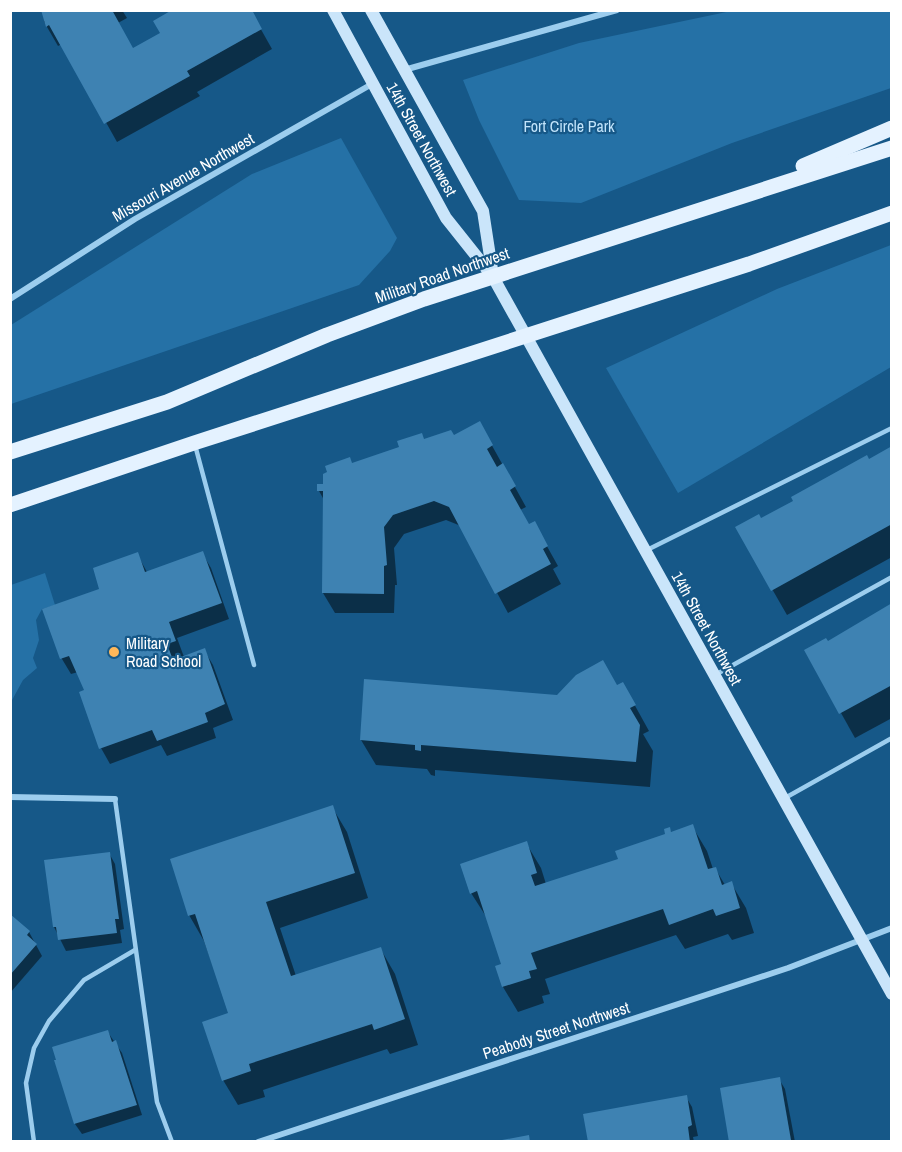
<svg xmlns="http://www.w3.org/2000/svg" width="902" height="1152" viewBox="0 0 902 1152" font-family="'Archivo Narrow',sans-serif">
  <style>
    .green { fill: #2571a6 }
    .shadow { fill: #0007 }
    .building { fill: #3e82b2 }
    .lines { fill: none; stroke-linecap: round; stroke-linejoin: round }
    .lane { stroke: #9ccdee; stroke-width: 4.5 }
    .street { stroke: #9ccdee; stroke-width: 6 }
    .secondary { stroke: #cae5fa; stroke-width: 12 }
    .primary { stroke: #e4f2ff; stroke-width: 15 }
    .poi-dot { fill: #ffb85a; stroke: #165888; stroke-width: 2 }
    .labels { text-anchor: middle; stroke-width: 4.5; stroke-linejoin: round; paint-order: stroke }
    .park-label { font-size: 16px; fill: #c2e4fb; stroke: #165888 }
    .street-label { font-size: 16px; fill: #fff; stroke: #165888 }
    .poi-label { font-size: 16px; fill: #fff; stroke: #165888; text-anchor: start }
  </style>
  <rect width="100%" height="100%" fill="#165888"/>
  <!-- green -->
  <g class="green">
    <polygon points="736,10 891,11 891,88 732,143 581,203 519,200 479,120 463,80 579,43"/>
    <polygon points="341,138 397,238 390,251 359,285 11,404 11,325 252,174"/>
    <polygon points="891,245 891,367 678,493 606,368 777,289"/>
    <polygon points="45,573 55,605 42,609 36,620 39,640 33,658 37,668 23,680 11,702 11,585"/>
  </g>
  <!-- shadow -->
  <g class="shadow">
    <polygon points="43,10 122,10 127,18 118,23 133,50 250,10 272,49 197,92 200,96 117,142 62,44 58,46 47,27 44,21 47,19"/>
    <polygon points="453,437 490,442 526,507 520,510 529,526 534,523 558,566 553,569 561,584 508,613 461,526 446,520 404,534 394,548 397,585 395,585 394,613 335,613 323,593 324,500 319,491 352,464 425,440"/>
    <polygon points="892,448 892,557 787,615 737,528 761,520"/>
    <polygon points="202,553 211,568 229,619 177,638 184,657 204,650 213,665 233,720 213,728 216,738 167,756 161,745 110,764 101,748 87,691 78,672 71,674 62,659 44,610 101,590 137,554 147,572"/>
    <polygon points="892,606 892,718 855,738 841,713 828,644"/>
    <polygon points="623,684 649,731 643,734 653,751 650,787 435,770 435,776 431,775 427,769 376,765 361,740"/>
    <polygon points="332,807 347,832 368,898 280,928 296,976 380,948 395,974 418,1045 390,1054 387,1049 263,1090 265,1097 238,1105 223,1080 230,1014 204,941 189,915"/>
    <polygon points="692,826 707,851 713,869 715,868 725,885 731,883 746,908 754,933 732,940 728,934 685,949 676,935 545,979 550,994 542,996 544,1003 518,1012 503,987 496,967 503,965 487,918 471,893 526,843 541,868 546,884 620,860 667,834 669,829 672,833"/>
    <polygon points="109,853 115,864 124,929 120,930 122,943 66,951 54,927"/>
    <polygon points="10,916 29,932 42,956 10,993"/>
    <polygon points="107,1031 122,1053 142,1115 82,1134 75,1124 56,1061"/>
    <polygon points="779,1079 785,1089 795,1142 730,1142"/>
    <polygon points="686,1097 692,1107 698,1136 693,1137 694,1142 589,1142"/>
  </g>
  <!-- building -->
  <g class="building">
    <polygon points="41,10 112,10 133,48 160,33 153,21 172,10 252,10 262,29 187,71 190,76 104,124 49,25 46,27"/>
    <polygon points="480,421 493,445 487,449 497,467 503,463 516,486 510,490 529,524 535,521 548,546 543,549 551,564 495,594 449,507 434,501 393,515 384,527 387,565 384,566 384,594 322,593 323,491 317,491 317,484 323,484 323,474 327,472 325,466 350,457 352,463 399,447 397,441 422,433 424,439 451,430 454,435"/>
    <polygon points="892,446 892,524 771,591 735,527 759,514 761,518 793,501 791,497 867,455 869,459"/>
    <polygon points="203,551 222,603 169,622 176,641 167,644 173,660 205,648 225,704 205,713 208,722 157,741 152,730 99,749 79,692 84,690 69,656 60,659 42,609 99,589 93,568 138,552 145,572"/>
    <polygon points="892,603 892,685 839,714 804,650 826,638 828,641"/>
    <polygon points="603,660 617,685 623,682 636,705 630,708 640,725 636,762 421,745 421,751 415,750 415,745 360,740 364,679 557,695 576,675"/>
    <polygon points="333,805 355,873 266,902 291,976 381,947 405,1019 374,1030 372,1024 249,1064 251,1071 222,1081 202,1022 228,1013 195,914 188,916 170,859"/>
    <polygon points="693,824 708,869 716,867 722,885 732,881 740,908 716,916 713,909 669,925 663,909 531,953 537,969 529,971 531,978 502,987 495,966 501,964 477,891 470,894 460,864 527,841 537,873 531,875 535,886 618,859 615,851 665,834 664,829 670,827 671,832"/>
    <polygon points="110,852 119,919 115,919 117,933 58,940 56,927 53,927 44,860"/>
    <polygon points="10,914 30,931 27,935 37,944 10,975"/>
    <polygon points="108,1030 112,1042 116,1040 137,1105 74,1124 54,1060 56,1060 52,1047"/>
    <polygon points="780,1077 791,1140 729,1142 720,1088"/>
    <polygon points="687,1095 692,1125 688,1127 690,1142 588,1142 583,1114"/>
    <polygon points="529,1135 530,1142 502,1142 502,1140"/>
  </g>
  <g class="lines">
    <!-- lane -->
    <g class="lane">
      <polyline points="195,445 254,665"/>
      <polyline points="647,550 892,428"/>
      <polyline points="715,675 892,577"/>
      <polyline points="785,798 892,738"/>
      <polyline points="115,799 157,1102 172,1142"/>
      <polyline points="34,1142 26,1083 34,1048 49,1021 84,980 135,950"/>
    </g>
    <!-- street -->
    <g class="street">
      <polyline points="404,70 617,10"/>
      <polyline points="10,299 135,219 372,84"/>
      <polyline points="10,797 115,799"/>
      <polyline points="258,1142 788,968 892,928"/>
    </g>
    <!-- secondary -->
    <g class="secondary">
      <polyline points="333,10 446,218 493,277 892,994"/>
      <polyline points="371,10 483,211 493,276"/>
    </g>
    <!-- primary -->
    <g class="primary">
      <polyline points="803,166 892,128"/>
      <polyline points="10,452 167,402 327,335 424,299 892,148"/>
      <polyline points="10,505 194,443 749,264 892,213"/>
    </g>
  </g>
  <!-- markers -->
  <circle class="poi-dot" cx="114" cy="652" r="6"/>
  <g class="labels">
    <!-- park labels -->
    <g class="park-label">
      <text x="569" y="132">Fort Circle Park</text>
    </g>
    <!-- street labels -->
    <g class="street-label">
      <text transform="translate(422 139) rotate(61)" y="6">14th Street Northwest</text>
      <text transform="translate(183 177) rotate(-30)" y="6">Missouri Avenue Northwest</text>
      <text transform="translate(442 275) rotate(-19)" y="6">Military Road Northwest</text>
      <text transform="translate(707 628) rotate(61)" y="6">14th Street Northwest</text>
      <text transform="translate(556 1030) rotate(-18)" y="6">Peabody Street Northwest</text>
    </g>
    <!-- poi labels -->
    <g class="poi-label">
      <text x="126" y="649">Military<tspan x="126" dy="18">Road School</tspan></text>
    </g>
  </g>
  <!-- border -->
  <rect width="902" height="1152" fill="none" stroke="#ffffff" stroke-width="24"/>
</svg>
